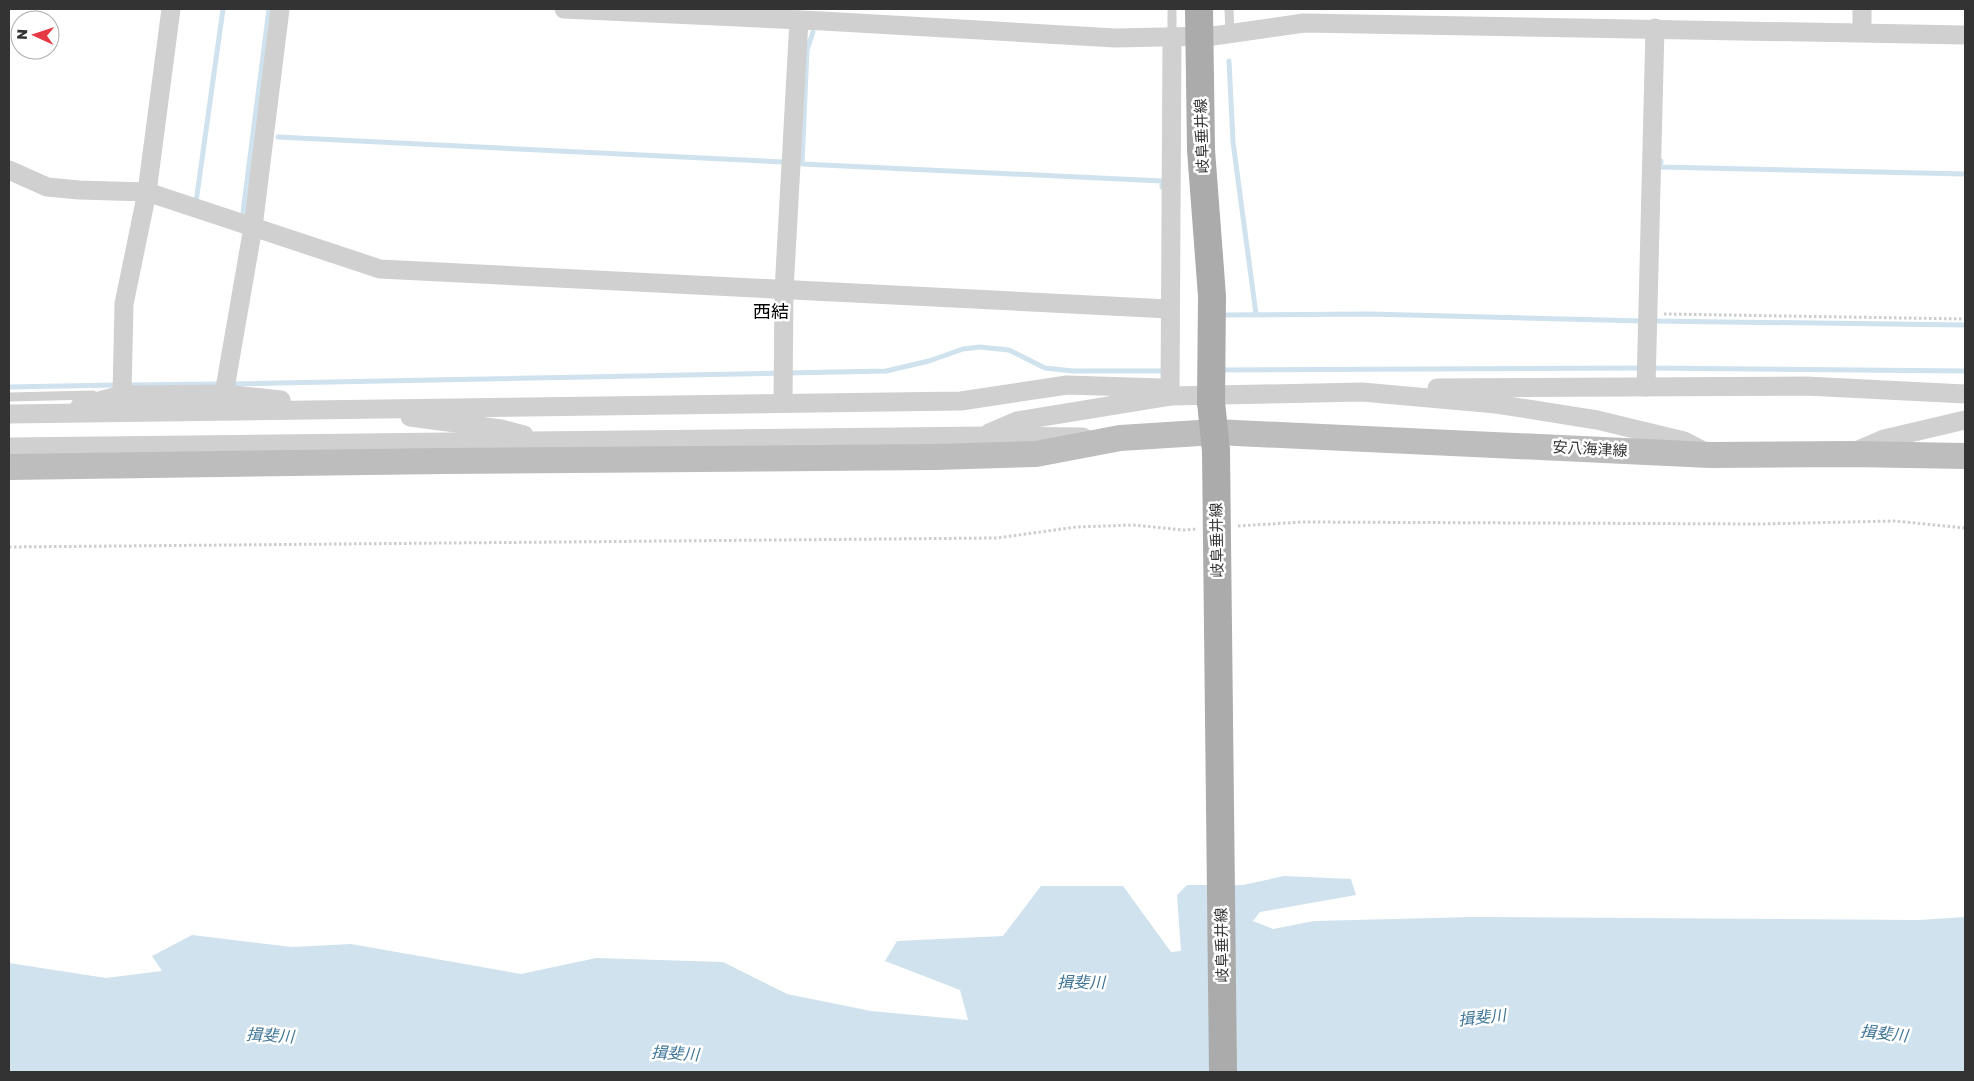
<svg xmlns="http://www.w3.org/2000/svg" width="1974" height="1081" viewBox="0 0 1974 1081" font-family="'Golos Text','Noto Sans JP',sans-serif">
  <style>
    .water { fill: #cfe2ee }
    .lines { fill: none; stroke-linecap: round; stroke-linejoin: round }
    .stream { stroke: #cfe2ee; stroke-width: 5 }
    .path { stroke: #cdcdcd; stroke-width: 3; stroke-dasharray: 2.5 2.5; stroke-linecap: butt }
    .lane { stroke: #d0d0d0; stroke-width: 9 }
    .street { stroke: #d0d0d0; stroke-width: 19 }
    .secondary { stroke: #bdbdbd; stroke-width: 26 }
    .primary { stroke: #ababab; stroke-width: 28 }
    .primary-bridge { stroke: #ababab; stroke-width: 28 }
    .labels { text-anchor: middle; stroke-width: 5; stroke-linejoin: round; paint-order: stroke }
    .street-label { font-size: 15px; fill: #333; stroke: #fff }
    .water-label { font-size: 16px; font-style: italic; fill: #3f7597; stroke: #fff }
    .quarter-label { font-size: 18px; fill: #000; stroke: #fff }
  </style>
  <rect width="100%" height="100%" fill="#fff"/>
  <!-- water -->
  <polygon class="water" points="1284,876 1351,879 1356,895 1260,912 1253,921 1273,929 1314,921 1473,917 1919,920 1965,917 1965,1072 9,1072 9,963 106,978 162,971 152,956 192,935 292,947 351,944 521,974 596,958 723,962 787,994 871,1011 968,1020 960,990 885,961 897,941 1003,936 1041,886 1123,886 1171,952 1181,951 1177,895 1187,885 1243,885"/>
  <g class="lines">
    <!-- stream -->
    <g class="stream">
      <polyline points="813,32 807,50 802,164 1162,181 1162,187"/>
      <polyline points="1229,61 1233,142 1256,314"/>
      <polyline points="278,137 783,162"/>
      <polyline points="1661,161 1660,167 1965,174"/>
      <polyline points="196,202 223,9"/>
      <polyline points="243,212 269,9"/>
      <polyline points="1220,315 1369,314 1643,321"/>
      <polyline points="1652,321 1965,325"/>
      <polyline points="1219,370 1647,368 1965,371"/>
      <polyline points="229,384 886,371 929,361 963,349 980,347 1009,350 1045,368 1073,371 1165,371"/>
      <polyline points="127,385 221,384"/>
      <polyline points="9,387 118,385"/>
    </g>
    <!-- path -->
    <g class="path">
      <polyline points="1664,314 1965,319"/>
      <polyline points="1238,526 1302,522 1760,524 1894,521 1965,528"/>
      <polyline points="9,547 997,538 1076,527 1134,525 1184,530 1197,529"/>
    </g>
    <!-- lane -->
    <g class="lane">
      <polyline points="1229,9 1230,34"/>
      <polyline points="1172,38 1172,9"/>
      <polyline points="9,397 93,395"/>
    </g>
    <!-- street -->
    <g class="street">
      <polyline points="564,9 823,21 1115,38 1213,36 1304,23 1965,35"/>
      <polyline points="1862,32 1862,9"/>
      <polyline points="9,170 47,187 79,190 147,192 380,269 1169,309"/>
      <polyline points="1646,387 1655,28"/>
      <polyline points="1437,388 1806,386 1965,394"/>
      <polyline points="224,394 253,227 280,9"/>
      <polyline points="122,395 224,394 281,400"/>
      <polyline points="1170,396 1172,38"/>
      <polyline points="783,402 784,291 799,20"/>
      <polyline points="80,406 122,395 124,304 147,192 171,9"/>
      <polyline points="9,414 961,401 1067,385 1162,388 1170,396"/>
      <polyline points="410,417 501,429 524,435"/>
      <polyline points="989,433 1017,421 1170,396 1362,392 1496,404 1597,420 1684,441 1705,452"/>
      <polyline points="9,447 983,436 1083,437"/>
      <polyline points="1856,451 1884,439 1965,420"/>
    </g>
    <!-- secondary -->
    <polyline class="secondary" points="9,467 444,461 935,457 1036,454 1120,438 1215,432 1710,455 1851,454 1965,456"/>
    <!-- primary -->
    <polyline class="primary" points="1211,402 1216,451"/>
    <!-- primary-bridge -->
    <g class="primary-bridge">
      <polyline points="1199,9 1201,150 1212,296 1211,402"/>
      <polyline points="1216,451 1223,1072"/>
    </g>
  </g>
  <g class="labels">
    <!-- street labels -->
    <g class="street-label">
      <text transform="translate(1202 136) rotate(-92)" y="5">岐阜垂井線</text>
      <text transform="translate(1590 449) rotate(3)" y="5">安八海津線</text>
      <text transform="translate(1217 540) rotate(-91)" y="5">岐阜垂井線</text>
      <text transform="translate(1222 945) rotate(-91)" y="5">岐阜垂井線</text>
    </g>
    <!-- water labels -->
    <g class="water-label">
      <text x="1081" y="988">揖斐川</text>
      <text transform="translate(1482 1017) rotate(-6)" y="6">揖斐川</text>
      <text transform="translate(1884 1033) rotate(6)" y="6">揖斐川</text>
      <text transform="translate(270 1035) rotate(3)" y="6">揖斐川</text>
      <text transform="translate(675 1053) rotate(3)" y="6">揖斐川</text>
    </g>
    <!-- quarter labels -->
    <g class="quarter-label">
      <text x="771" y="318">西結</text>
    </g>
  </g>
  <!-- border -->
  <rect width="1974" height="1081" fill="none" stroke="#333333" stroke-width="20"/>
  <!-- north arrow -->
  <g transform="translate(35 35) rotate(273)"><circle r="24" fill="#ffffff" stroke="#adadad"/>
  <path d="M0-4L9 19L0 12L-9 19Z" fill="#e63946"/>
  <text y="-8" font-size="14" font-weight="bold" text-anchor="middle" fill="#333333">N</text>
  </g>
</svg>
